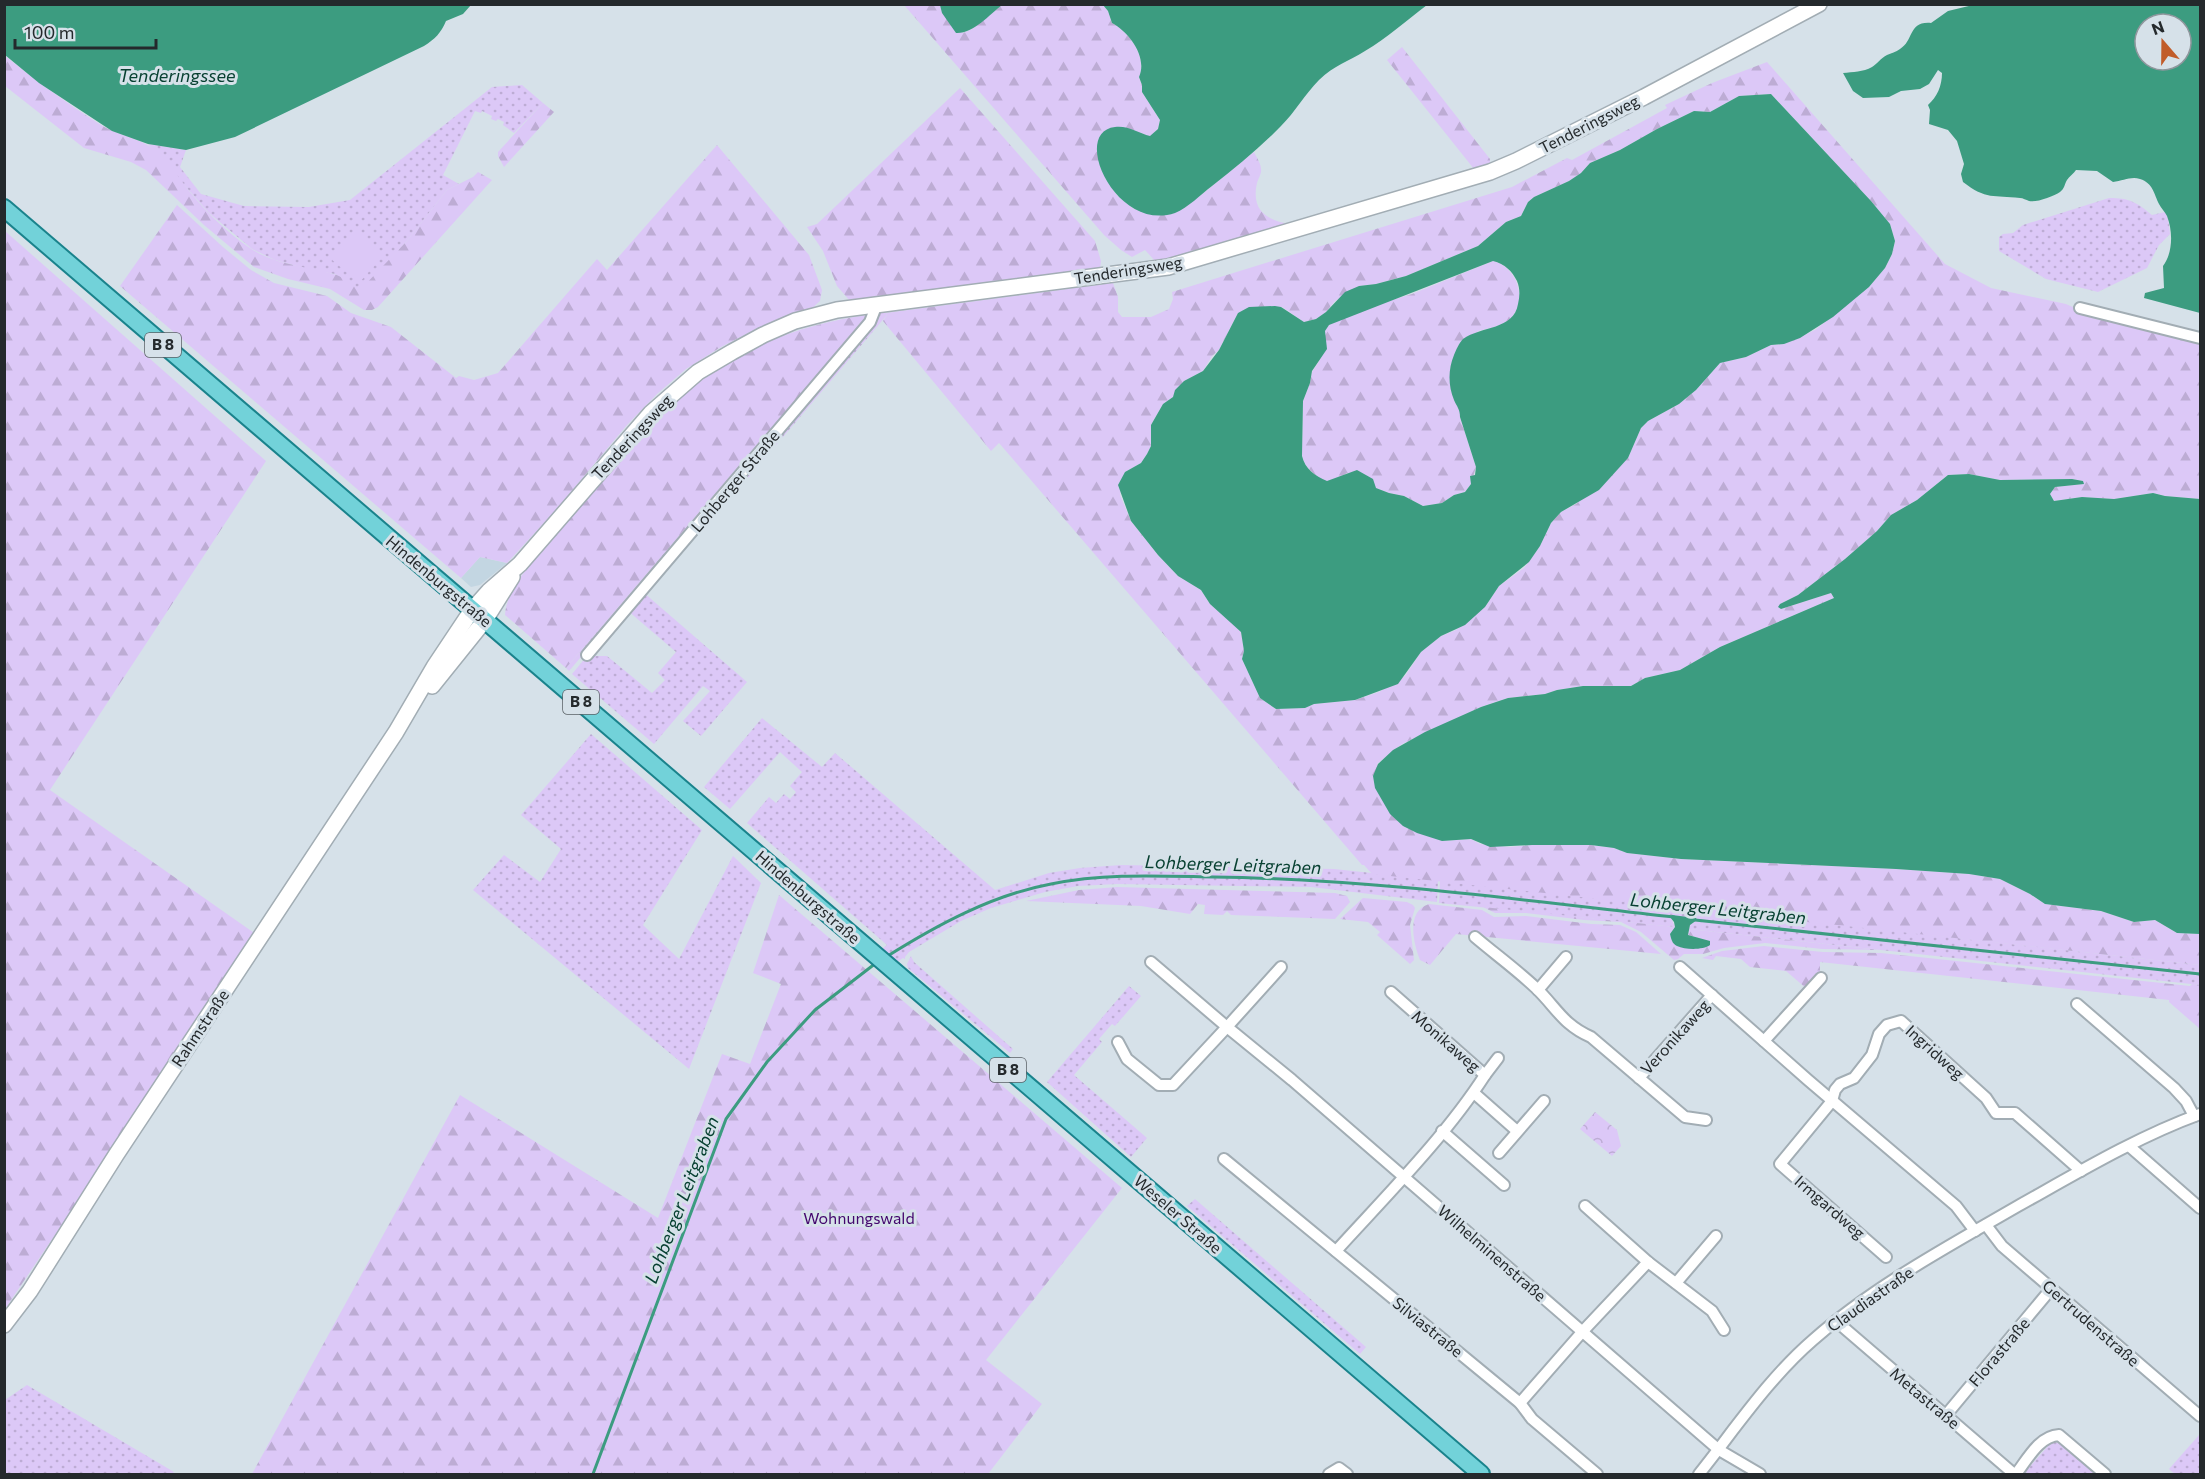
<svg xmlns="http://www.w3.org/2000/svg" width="2205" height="1479" viewBox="0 0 2205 1479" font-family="Commissioner,sans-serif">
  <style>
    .built { fill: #c3d6e2 }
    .grass { fill: url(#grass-dots) }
    .forest { fill: url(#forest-firs); fill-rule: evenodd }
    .park { fill: url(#park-crowns) }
    .pitch { fill: #dcc8f7 }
    .water { fill: #3c9c80; fill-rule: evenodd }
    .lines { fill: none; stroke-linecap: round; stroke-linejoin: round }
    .stream { stroke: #3c9c80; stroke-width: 3 }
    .street-casing { stroke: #a2adb4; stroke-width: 14 }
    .secondary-casing { stroke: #a2adb4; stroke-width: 18 }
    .primary-casing { stroke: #1a838c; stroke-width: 20 }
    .street { stroke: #fff; stroke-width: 10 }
    .secondary { stroke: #fff; stroke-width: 15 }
    .primary { stroke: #72d2d9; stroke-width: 16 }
    .labels { text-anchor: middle; stroke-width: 6; stroke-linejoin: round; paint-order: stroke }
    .shield { fill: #d6e1e9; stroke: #596065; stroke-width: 1.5 }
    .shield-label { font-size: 15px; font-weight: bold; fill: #24292c }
    .street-label { font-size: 16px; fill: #24292c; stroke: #d6e1e9 }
    .park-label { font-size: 16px; fill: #42056d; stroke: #d6e1e9 }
    .water-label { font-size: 18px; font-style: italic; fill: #084132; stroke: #d6e1e9 }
  </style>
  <defs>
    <pattern id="grass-dots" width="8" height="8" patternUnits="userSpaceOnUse" patternTransform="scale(1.5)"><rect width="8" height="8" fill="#dcc8f7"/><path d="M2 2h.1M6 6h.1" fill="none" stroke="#bdacd4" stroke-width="1.8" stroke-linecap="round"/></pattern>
    <pattern id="forest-firs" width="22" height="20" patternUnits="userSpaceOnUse" patternTransform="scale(1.5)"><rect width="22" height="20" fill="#dcc8f7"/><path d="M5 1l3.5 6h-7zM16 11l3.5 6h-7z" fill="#bdacd4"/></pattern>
    <pattern id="park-crowns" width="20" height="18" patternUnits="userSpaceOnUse" patternTransform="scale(1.5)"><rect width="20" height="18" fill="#dcc8f7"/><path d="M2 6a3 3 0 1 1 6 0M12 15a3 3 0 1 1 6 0" fill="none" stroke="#bdacd4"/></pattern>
  </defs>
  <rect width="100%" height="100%" fill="#d6e1e9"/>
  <!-- built -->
  <polygon class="built" points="480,557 507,563 480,585 471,587 461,578"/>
  <!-- grass -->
  <g class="grass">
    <polygon points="522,85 543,103 514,133 503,125 504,122 498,119 496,121 491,119 492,116 482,111 481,113 475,111 443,175 459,184 447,190 406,242 361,291 335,274 311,270 275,260 252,249 209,213 148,144 186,150 180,167 201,194 244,206 309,207 350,200 492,87"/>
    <path d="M2109,198c21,0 27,4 43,17l13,-3 3,6 2,16 -11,11 -12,23 -49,24 -52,-13 -47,-28v-14l4,-3 10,-1 10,-8z"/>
    <polygon points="881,313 886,313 887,315 730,499 727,494"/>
    <polygon points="868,315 867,324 569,671 566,668"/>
    <polygon points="643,592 747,682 701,736 683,721 710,691 703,686 654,744 572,674 587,656 607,656 652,693 665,680 658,673 676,652 627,610"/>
    <polygon points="762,718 822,767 835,753 995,890 1049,873 1080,868 1121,865 1334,869 1438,880 1437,902 1311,887 1117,884 1078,886 1045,892 991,908 961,921 909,952 905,957 905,959 903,958 897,962 882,949 887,945 747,823 769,797 776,803 784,794 790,799 796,792 790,786 802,772 780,752 730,809 704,787"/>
    <polygon points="591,734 702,830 643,925 679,959 733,856 761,883 689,1069 473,890 504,855 540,882 561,849 521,815"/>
    <polygon points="1440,880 2200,965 2200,985 1689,929 1690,925 1697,920 1672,920 1675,927 1439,903"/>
    <polygon points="911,956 914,962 1013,1049 1010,1053 908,968 907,964"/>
    <polygon points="1129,986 1141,996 1115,1026 1112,1024 1099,1039 1102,1042 1074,1075 1147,1138 1131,1157 1047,1082"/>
    <polygon points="1195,1199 1366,1347 1360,1354 1187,1206"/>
    <polygon points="27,1385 174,1472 172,1474 5,1474 5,1400"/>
    <polygon points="2200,1434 2200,1474 2175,1474 2169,1469"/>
    <polygon points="2055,1442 2060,1444 2095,1474 2026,1474 2027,1470 2049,1445"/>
  </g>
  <!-- forest -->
  <g class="forest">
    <path d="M904,5h36l23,28 9,-4 30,-24h101l5,6 4,12c17,9 36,34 27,55l3,7v7l18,28 -2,9 -8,8 -9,-4 -36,45 12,17 17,14 67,-14 53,-43c2,4 7,12 7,17 1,4 -3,10 -4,14 -6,27 9,37 33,41l-126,37 -8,1 -11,-12 -13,7 -11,-7 -17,-15z"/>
    <polygon points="1402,47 1490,159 1490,164 1474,169 1387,60"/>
    <path d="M4,55c31,25 64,49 97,70 16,10 41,14 54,25 14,12 23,27 35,42 17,21 38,41 60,56 25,17 56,18 83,26 10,2 19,11 27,16l46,-48 41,-52 26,-13 5,-5 14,8 -114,127 -6,3h-8l-34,-21 -42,-10 -34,-12 -50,-42 -58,-55 -15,-8 -47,-14 -79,-62z"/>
    <path d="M1767,62l178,202 46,24 75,16 31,14 103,26v155l-35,-3 -12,-3 -39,6 -32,-2 -28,4 -4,-7 5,-7 28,-3v-3l-11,-2 -72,1 -31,-6 -21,1 -31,25 -26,15 -14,16 -32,28 -47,36 -18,9 1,5 50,-16 3,5 -114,49 -40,23 -35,8 -14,8h-48l-26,4 -12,4 -37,4 -27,9 -79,37 -25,20 65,77 29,-2 9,5 29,3 23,-2h59l23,3 13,5 54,6 215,10 73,5 31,5 30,15 15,10 56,7 33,11 21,-2 22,13 23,1v31l-828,-91 -8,-9h-2l-363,-422 -8,8 -108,-130 4,-6 -1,-2 7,-1 220,-29 5,14v15l4,5h29l18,-8 4,-10 -1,-7 340,-105 55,-29 5,2 95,-52 -2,-3 47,-22zM1771,94l100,107 19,23 5,17 -3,13 -7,14 -16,19 -54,43 -31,14 -13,1 -25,12 -26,6 -24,27 -17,14 -31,17 -7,7 -13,30 -52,46 -15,8 -10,11 -11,23 -16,22 -25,18 -14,21 -29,23 -15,6 -20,16 -16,24 -26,16 -24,8 -41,4 -9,4 -29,1 -16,-11 -18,-39 2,-8 -3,-19 -5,-6 -26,-22 -9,-14 -23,-14 -20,-21 -27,-34 -11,-26 5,-23 16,-9 6,-9 4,-8v-21l12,-21 10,-7 11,-16 19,-10 9,-15 7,-6 19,-37 44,-6 22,15 12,-3 10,-7 9,-11 24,-15 17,-2 30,-8 72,-30 28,-24 15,-6 7,-14 6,-5 35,-16 12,-8 9,-10 30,-13 37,-21 37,-18 16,1 29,-16z"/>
    <polygon points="960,88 1095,241 1101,261 1100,269 850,301 837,286 823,251 807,227 817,224"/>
    <polygon points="543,103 554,112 504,167 498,156 498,152"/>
    <polygon points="717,145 809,255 822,290 820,301 810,310 796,313 756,329 721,347 686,369 657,394 627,425 554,512 507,563 480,557 461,578 120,286 177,205 223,247 251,270 274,283 327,296 351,313 391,327 456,378 459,376 474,380 498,373 597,259 607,270"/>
    <polygon points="5,231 266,461 50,790 257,935 5,1309"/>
    <path d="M1493,261c23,5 35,37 19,56 -8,9 -22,11 -34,14l-24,68 6,11v7l16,50 -5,17 -6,8 -11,3 -12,8 -19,3 -19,-10 -15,-3 -13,-5 -29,-15 -8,5 -12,4c-12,-7 -22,-13 -25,-26l1,-55 7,-18 2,-11 7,-11 6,-30 4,-7 60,-23 23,-7z"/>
    <path d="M868,315l-302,353 -61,-53c2,-31 34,-59 53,-82 22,-27 46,-53 69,-79 21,-25 43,-51 70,-71 50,-38 109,-60 171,-68z"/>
    <polygon points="1117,887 1335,893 1347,896 1350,902 1335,919 1231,915 1227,911 1223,915 1204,914 1205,905 1198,904 1190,914 1141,906 1026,901 1079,890"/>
    <polygon points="779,895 1122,1188 986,1360 1042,1404 988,1474 252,1474 460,1095 658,1218 722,1054 750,1064 781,984 753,973"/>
    <polygon points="1363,898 1407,902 1413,905 1415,908 1410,925 1414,960 1410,964 1377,935 1380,932 1368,922 1340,919"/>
    <path d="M1429,904l53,6 12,7 32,-1 65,8 29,1 16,7 25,22 -205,-20 -26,31 -10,-5c-7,-18 -14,-49 9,-56z"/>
    <polygon points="1483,907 1675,927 1670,934 1710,941 1688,935 1689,929 1880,950 1822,949 1765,943 1724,948 1703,954 1684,954 1678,959 1674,960 1641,932 1621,922 1584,920 1526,913 1495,913"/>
    <polygon points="1764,946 1823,952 1881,953 2190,986 2192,984 2200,985 2200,1029 2169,1002 2169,1000 1820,962 1820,974 1807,989 1786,971 1750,967 1741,959 1716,956 1713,960 1702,958 1722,951"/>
  </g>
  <!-- park -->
  <polygon class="park" points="1595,1112 1617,1130 1621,1146 1612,1156 1580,1129"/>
  <!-- pitch -->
  <polygon class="pitch" points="355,232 383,256 359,283 331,259"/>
  <!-- water -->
  <g class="water">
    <path d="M4,5l1,-1 466,1 -8,9 -17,7c-5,12 -11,18 -22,25l-189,91 -49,13 -38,-6 -36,-13 -73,-48 -34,-28z"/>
    <path d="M940,5v-1l62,1c-13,10 -29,29 -46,28l-14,-20z"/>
    <path d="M1103,5h324c-20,15 -40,33 -62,46 -17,11 -31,14 -46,29 -14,14 -24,32 -38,46 -21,22 -45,41 -69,60 -11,8 -24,22 -37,27 -59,20 -105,-81 -60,-86 12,-2 24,6 35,9l8,-7 2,-9 -18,-28v-7l-3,-8c9,-20 -10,-45 -27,-54l-4,-12z"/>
    <path d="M1973,5h227v308l-56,-15 1,-5 19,-5 -1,-22c10,-13 10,-35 4,-50 -2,-4 -6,-8 -8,-12 -5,-10 -6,-21 -19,-25 -9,-3 -17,2 -27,3l-16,-11 -21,-1c-2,3 -7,7 -9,10 -3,5 -2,8 -7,12 -6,4 -24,11 -31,9 -3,-1 -6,-3 -9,-3 -26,-3 -34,2 -57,-16l-2,-8 3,-10 -7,-23 -9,-11 -19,-6 1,-14 -2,-5c9,-8 14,-19 14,-32l-4,-3 -9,14 -9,5 -19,2 -12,6 -26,1 -10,-7 -10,-18c10,-1 20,-1 29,-6 5,-3 9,-9 15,-12 4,-2 9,-3 13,-6 14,-8 8,-28 31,-26l17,-12zM2145,24h36v36h-36z"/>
    <path d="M1771,94l100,107 19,23 5,17 -3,13 -7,14 -16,19 -36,30 -33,21 -16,6 -13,1 -25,12 -26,6 -24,27 -17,14 -31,17 -7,7 -13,30 -29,32 -38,22 -10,11 -11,23 -11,16 -30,24 -14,21 -20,18 -24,11 -20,16 -23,32 -43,16 -41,4 -9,4 -29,1 -16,-11 -18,-39 2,-8 -3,-19 -31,-28 -9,-14 -23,-14 -20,-21 -27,-34 -13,-36 7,-13 16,-9 6,-9 4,-8v-21l12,-21 10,-7 2,-7 9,-9 19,-10 16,-21 19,-37 11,-6 26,-1 6,1 23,15 12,-3 10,-7 19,-20 14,-6 17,-2 30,-8 72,-30 28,-24 15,-6 7,-14 6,-5 35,-16 12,-8 9,-10 30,-13 37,-21 37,-18 16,1 29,-16zM1493,261c12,3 19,10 24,20 3,7 3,15 1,23 -4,26 -37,22 -55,35 -4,4 -7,11 -9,16 -6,14 -6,31 0,45 3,7 6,9 6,17l16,50 -1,8 -5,1 1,8 -6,8 -11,3 -12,8 -19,3 -19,-10 -15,-3 -13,-5 -3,-9 -16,-9 -30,11c-12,-5 -22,-12 -25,-25l1,-55 7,-18 2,-12 15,-22 -2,-18 4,-6z"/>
    <polygon points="1969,474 2000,480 2072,479 2083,481 2084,484 2055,487 2050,494 2054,501 2082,497 2114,499 2153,493 2165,496 2200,499 2200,934 2177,933 2155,920 2134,922 2101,911 2045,904 2030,894 2000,879 1969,874 1896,869 1681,859 1627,853 1614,848 1591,845 1532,845 1490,847 1471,839 1442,841 1417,833 1403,826 1390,814 1375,788 1373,776 1378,764 1393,750 1425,732 1481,707 1508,698 1545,694 1557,690 1583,686 1631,686 1645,678 1680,670 1720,647 1834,598 1831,593 1781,609 1778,607 1780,604 1798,595 1845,559 1877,531 1891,515 1917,500 1948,475"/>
    <path d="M1672,915l24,3 1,2 -7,5 -2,10 22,6v4c-7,5 -24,5 -33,1 -5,-2 -6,-8 -7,-12l5,-7 -1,-5 -4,-5z"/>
  </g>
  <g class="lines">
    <!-- stream -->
    <g class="stream">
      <polyline points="1695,920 2200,974"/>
      <path d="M886,957c51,-32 106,-62 165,-73 54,-11 108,-8 163,-7 154,2 307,23 460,40"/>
      <polyline points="593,1474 726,1119 767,1062 815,1010 876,963"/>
    </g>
    <!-- street casing -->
    <g class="street-casing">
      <g id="street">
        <polyline points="2080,308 2200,338"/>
        <polyline points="587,655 870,322 877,304"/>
        <path d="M1475,937c20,17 42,33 61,51 20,19 27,37 55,49l94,80 21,3"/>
        <polyline points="1281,967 1227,1027 1292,1080 1719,1450 1760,1474"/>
        <polyline points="1680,967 1808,1080 1956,1206 1975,1231"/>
        <polyline points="1538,990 1566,957"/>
        <polyline points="2077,1004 2174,1088 2186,1101 2194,1116"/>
        <polyline points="1764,1041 1821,978"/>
        <polyline points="1118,1042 1127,1059 1159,1085 1173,1085 1227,1027 1151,962"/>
        <polyline points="1485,1075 1498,1058"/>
        <polyline points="1639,1078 1712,995"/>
        <polyline points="1474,1093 1517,1131"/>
        <polyline points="1442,1131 1504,1185"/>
        <polyline points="2129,1146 2200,1208"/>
        <polyline points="1499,1153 1544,1101"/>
        <polyline points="1224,1159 1520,1403 1532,1419 1597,1474"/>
        <polyline points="1585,1206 1648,1262 1712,1311 1724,1330"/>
        <polyline points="1986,1225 2002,1246 2200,1416"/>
        <path d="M1336,1251c50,-55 109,-114 149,-176l-94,-83"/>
        <polyline points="1886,1257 1780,1164 1832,1101 1835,1090 1840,1084 1854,1078 1872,1055 1879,1034 1887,1025 1901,1021 1986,1098 1996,1113 2015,1113 2081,1171"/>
        <polyline points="1676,1283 1716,1236"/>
        <polyline points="1836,1321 2014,1474"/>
        <polyline points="1520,1403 1583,1331 1648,1262"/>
        <polyline points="1946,1415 2051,1289"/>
        <polyline points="1329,1474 1339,1468 1347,1474"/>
        <path d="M1699,1474c36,-45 70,-96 114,-134 61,-54 136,-94 205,-134 59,-33 119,-69 182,-92"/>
        <path d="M2016,1474c11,-14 23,-38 43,-39l46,39"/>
      </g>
    </g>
    <!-- secondary casing -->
    <g class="secondary-casing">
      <g id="secondary">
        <polyline points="432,686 485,620 512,577"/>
        <polyline points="4,1325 30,1291 116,1155 396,732 434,667 472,610 489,591 520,564 651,413 698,372 732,352 763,335 795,321 837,310 1168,267 1490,172 1516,161 1644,97 1819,4"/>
      </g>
    </g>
    <!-- primary casing -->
    <g class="primary-casing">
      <polyline id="primary" points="4,208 1481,1474"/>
    </g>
    <!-- street -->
    <use href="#street" class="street"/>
    <!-- secondary -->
    <use href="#secondary" class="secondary"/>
    <!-- primary -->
    <use href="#primary" class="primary"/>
  </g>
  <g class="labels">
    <!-- shield labels -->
    <g class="shield">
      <rect x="145" y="333" width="36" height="24" rx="4.5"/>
      <rect x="563" y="690" width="36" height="24" rx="4.5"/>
      <rect x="990" y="1058" width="36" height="24" rx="4.5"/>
    </g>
    <g class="shield-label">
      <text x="163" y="350">B 8</text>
      <text x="581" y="707">B 8</text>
      <text x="1008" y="1075">B 8</text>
    </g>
    <!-- street labels -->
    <g class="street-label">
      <text transform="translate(1589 124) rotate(-27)" y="6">Tenderingsweg</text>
      <text transform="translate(1128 270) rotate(-9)" y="6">Tenderingsweg</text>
      <text transform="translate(632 437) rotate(-47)" y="6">Tenderingsweg</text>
      <text transform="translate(735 481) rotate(-50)" y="6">Lohberger Straße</text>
      <text transform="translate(439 581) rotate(40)" y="6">Hindenburgstraße</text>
      <text transform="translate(808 897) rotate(41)" y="6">Hindenburgstraße</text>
      <text transform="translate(200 1028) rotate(-56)" y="6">Rahmstraße</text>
      <text transform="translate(1675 1037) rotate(-48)" y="6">Veronikaweg</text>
      <text transform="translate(1446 1041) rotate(41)" y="6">Monikaweg</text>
      <text transform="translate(1935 1052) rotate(42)" y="6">Ingridweg</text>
      <text transform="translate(1830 1207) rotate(41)" y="6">Irmgardweg</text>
      <text transform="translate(1178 1214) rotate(41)" y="6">Weseler Straße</text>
      <text transform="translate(1492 1253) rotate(41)" y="6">Wilhelminenstraße</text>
      <text transform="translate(1870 1299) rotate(-35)" y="6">Claudiastraße</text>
      <text transform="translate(2091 1323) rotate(41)" y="6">Gertrudenstraße</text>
      <text transform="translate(1428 1327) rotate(39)" y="6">Silviastraße</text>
      <text transform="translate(1999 1352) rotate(-50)" y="6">Florastraße</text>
      <text transform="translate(1925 1398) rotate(40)" y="6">Metastraße</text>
    </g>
    <!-- park labels -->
    <g class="park-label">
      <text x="859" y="1224">Wohnungswald</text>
    </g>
    <!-- water labels -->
    <g class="water-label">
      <text x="177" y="82">Tenderingssee</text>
      <text transform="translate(1233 865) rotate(2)" y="6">Lohberger Leitgraben</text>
      <text transform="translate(1718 909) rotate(6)" y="6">Lohberger Leitgraben</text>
      <text transform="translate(682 1200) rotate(-69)" y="6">Lohberger Leitgraben</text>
    </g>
  </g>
  <!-- border -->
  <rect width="2205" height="1479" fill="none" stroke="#24292c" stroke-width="12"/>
  <!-- north arrow -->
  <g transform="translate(2163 42) rotate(340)"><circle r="28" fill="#d6e1e9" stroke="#8f979d" stroke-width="1.5"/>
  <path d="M0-4.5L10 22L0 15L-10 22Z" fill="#c15c2a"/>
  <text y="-9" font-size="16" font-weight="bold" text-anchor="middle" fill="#24292c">N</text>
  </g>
  <!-- scale -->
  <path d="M15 39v9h141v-9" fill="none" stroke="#24292c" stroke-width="3"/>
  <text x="24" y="39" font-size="18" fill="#24292c" stroke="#d6e1e9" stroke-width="4.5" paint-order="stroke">100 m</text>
</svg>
